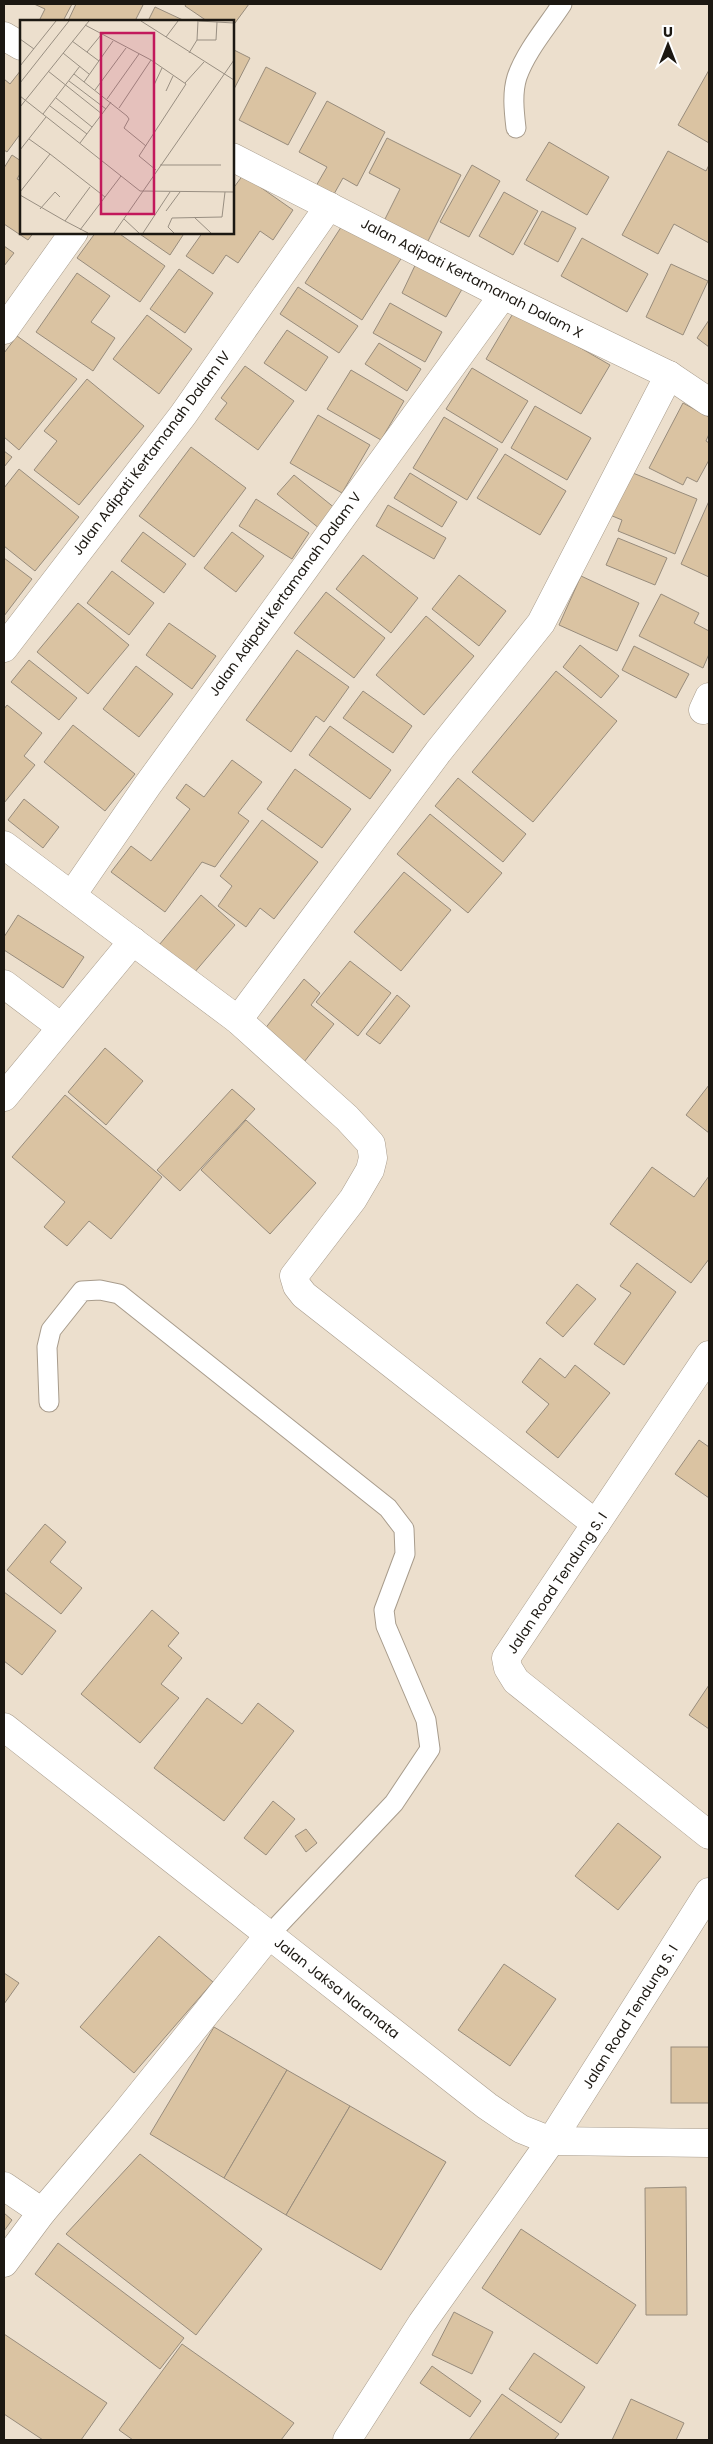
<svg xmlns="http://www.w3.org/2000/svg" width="713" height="2444" viewBox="0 0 713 2444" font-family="Poppins,sans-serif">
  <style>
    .building { fill: #dac3a2; stroke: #988c7c }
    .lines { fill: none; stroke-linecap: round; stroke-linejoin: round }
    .service-casing { stroke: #a89c8c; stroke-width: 21 }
    .minor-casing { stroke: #a89c8c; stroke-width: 29 }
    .secondary-casing { stroke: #a89c8c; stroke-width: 29 }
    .service { stroke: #fff; stroke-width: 19 }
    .minor { stroke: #fff; stroke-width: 28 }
    .secondary { stroke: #fff; stroke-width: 28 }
    .labels { text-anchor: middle; stroke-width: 4; stroke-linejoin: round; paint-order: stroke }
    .street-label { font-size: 14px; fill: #1c1812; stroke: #fff }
    .inset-road { fill: none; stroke: #998f82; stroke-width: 1 }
    .view { fill: #c2185b; fill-opacity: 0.15; stroke: #c2185b; stroke-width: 2.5 }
    .inset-edge { fill: none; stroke: #1c1812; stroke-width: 2.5 }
  </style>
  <rect width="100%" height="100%" fill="#ecdfcd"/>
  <!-- building -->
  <g class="building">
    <polygon points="34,4 72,4 63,21 39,21 45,9"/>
    <polygon points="76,4 141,4 143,5 135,21 68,21"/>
    <polygon points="186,4 249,4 232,27 232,21 207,21 185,6"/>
    <polygon points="155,7 185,21 148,21"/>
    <polygon points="232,49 250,58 232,93"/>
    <polygon points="266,67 316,93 288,145 239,120"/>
    <polygon points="21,70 21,133 7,152 4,150 4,79 10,84"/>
    <polygon points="709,70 709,143 678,125"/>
    <polygon points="327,101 385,132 357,186 343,178 334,194 316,186 327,167 299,152"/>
    <polygon points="387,138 461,175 425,247 382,225 400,189 369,173"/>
    <polygon points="549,142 609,177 587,215 526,180"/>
    <polygon points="668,151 706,171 709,165 709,243 674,224 658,254 622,235"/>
    <polygon points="12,155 21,161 21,172 17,179 21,181 21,232 34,232 28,240 4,224 4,168"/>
    <polygon points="472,165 500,181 469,237 440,222"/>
    <polygon points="243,175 293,210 273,240 260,231 238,263 226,255 213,274 186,256 203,232 232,232 232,190"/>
    <polygon points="504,192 538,211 513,255 479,236"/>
    <polygon points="542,211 576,228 558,262 524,244"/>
    <polygon points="347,218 404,254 362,320 305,283"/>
    <polygon points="96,232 117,232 165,266 140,302 77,258"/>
    <polygon points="137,232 185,232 170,255"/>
    <polygon points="582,238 648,274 627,312 561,276"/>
    <polygon points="4,246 14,253 4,266"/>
    <polygon points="420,255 465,284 446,317 402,293"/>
    <polygon points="671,264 708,281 683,335 646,317"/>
    <polygon points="179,269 213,293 185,333 150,309"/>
    <polygon points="77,273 110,296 91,322 115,338 93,371 36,332"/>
    <polygon points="298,287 358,326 339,353 280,314"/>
    <polygon points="390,303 442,332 425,362 373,333"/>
    <polygon points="515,310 610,365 581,414 486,359"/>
    <polygon points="147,315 192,349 159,394 113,359"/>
    <polygon points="709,320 709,347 697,338"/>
    <polygon points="287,330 328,357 306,391 264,363"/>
    <polygon points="17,336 77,379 19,450 4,437 4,353"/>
    <polygon points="379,343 421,369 407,391 365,364"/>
    <polygon points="245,366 294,401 258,450 215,419 227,403 221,398"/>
    <polygon points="472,368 528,401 502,443 446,409"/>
    <polygon points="351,370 404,401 381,440 327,409"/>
    <polygon points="87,379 144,426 79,505 34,470 57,441 44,431"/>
    <polygon points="683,403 709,417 709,434 706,441 709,443 709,460 697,482 687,477 683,485 649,468"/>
    <polygon points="535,406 591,438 567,480 511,448"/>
    <polygon points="318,415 370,445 342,493 290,463"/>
    <polygon points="444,417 498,449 467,500 413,468"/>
    <polygon points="191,447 246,488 194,557 139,516"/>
    <polygon points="4,451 12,457 4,467"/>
    <polygon points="505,454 566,491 540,535 477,498"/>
    <polygon points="19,469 79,517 35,571 4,546 4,488"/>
    <polygon points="628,471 697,499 675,554 618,531 622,520 610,515"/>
    <polygon points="410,473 457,502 442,527 394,498"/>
    <polygon points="294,475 336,509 320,529 277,494"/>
    <polygon points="256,499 309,533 292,559 239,526"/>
    <polygon points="709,501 709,577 681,564"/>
    <polygon points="388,505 446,538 434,559 376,526"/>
    <polygon points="143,532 186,564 164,593 121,561"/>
    <polygon points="232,532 264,556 236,592 204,568"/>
    <polygon points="618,538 667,558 655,585 606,565"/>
    <polygon points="363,555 418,598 391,633 336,589"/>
    <polygon points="4,558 32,579 4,616"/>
    <polygon points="112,571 154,603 129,635 87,603"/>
    <polygon points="459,575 506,611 479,646 432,609"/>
    <polygon points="581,576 639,603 617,651 559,625"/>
    <polygon points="326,592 385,638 354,678 294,633"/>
    <polygon points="661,594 699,613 694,623 709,631 709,654 703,668 639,636"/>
    <polygon points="78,603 129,645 88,694 37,652"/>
    <polygon points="426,616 474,656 424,715 376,675"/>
    <polygon points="169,623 216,656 192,689 146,655"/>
    <polygon points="580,645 619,676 601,698 563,667"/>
    <polygon points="634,646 689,674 676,698 622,670"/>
    <polygon points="297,650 349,687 324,722 316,716 291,752 246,720"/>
    <polygon points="29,660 77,698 59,720 11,682"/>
    <polygon points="136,666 173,694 139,737 103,709"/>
    <polygon points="556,671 617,721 533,822 472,772"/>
    <polygon points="363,691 412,726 393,753 343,718"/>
    <polygon points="7,705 42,733 24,756 35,765 4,803 4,709"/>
    <polygon points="73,725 135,774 105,811 44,762"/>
    <polygon points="330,726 391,770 370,799 309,755"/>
    <polygon points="232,760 262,782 238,813 249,821 215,867 202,862 165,912 111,872 131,846 151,861 190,809 176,798 186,784 204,797"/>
    <polygon points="295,769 351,809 322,848 267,809"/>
    <polygon points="458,778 526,834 503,862 435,806"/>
    <polygon points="24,799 59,827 43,848 8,820"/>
    <polygon points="430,814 502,873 468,913 397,854"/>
    <polygon points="262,820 318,862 274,919 260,908 246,927 218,906 232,886 220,876"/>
    <polygon points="404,872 451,910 401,971 354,932"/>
    <polygon points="201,895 235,925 188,980 154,951"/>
    <polygon points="18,915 84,957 63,988 4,950 4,937"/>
    <polygon points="350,961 391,993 358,1036 316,1002"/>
    <polygon points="304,979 320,993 311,1005 334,1024 304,1062 264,1030"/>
    <polygon points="397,995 410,1006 380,1044 366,1034"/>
    <polygon points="105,1048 143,1081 106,1125 68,1092"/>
    <polygon points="709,1085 709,1133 686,1115"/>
    <polygon points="232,1089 255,1109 180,1191 157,1170"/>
    <polygon points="65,1095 162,1177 111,1239 89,1221 67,1246 44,1227 65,1202 12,1157"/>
    <polygon points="246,1120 316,1183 270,1234 201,1170"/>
    <polygon points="652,1167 694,1197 709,1176 709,1259 691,1283 610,1224"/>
    <polygon points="637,1263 676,1292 624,1365 594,1344 631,1293 620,1286"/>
    <polygon points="577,1284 596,1299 563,1337 546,1323"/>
    <polygon points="540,1358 565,1378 575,1365 610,1393 558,1458 526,1432 549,1404 522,1382"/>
    <polygon points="699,1440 709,1447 709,1498 675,1474"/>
    <polygon points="45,1524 66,1542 50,1562 82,1588 61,1614 7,1570"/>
    <polygon points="4,1592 56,1631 22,1675 4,1661"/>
    <polygon points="152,1610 179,1633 168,1646 182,1658 161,1684 179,1698 140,1743 81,1694"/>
    <polygon points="709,1685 709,1729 689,1715"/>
    <polygon points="207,1698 242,1724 258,1703 294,1731 224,1821 154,1768"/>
    <polygon points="273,1801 295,1819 266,1855 244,1838"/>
    <polygon points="618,1823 661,1857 618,1910 575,1876"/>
    <polygon points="306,1829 317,1843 306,1852 295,1836"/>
    <polygon points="159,1936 213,1982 134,2073 80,2027"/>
    <polygon points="504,1964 556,1999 510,2066 458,2030"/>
    <polygon points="4,1973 19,1983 4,2004"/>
    <polygon points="214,2027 287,2070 224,2178 150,2134"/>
    <rect x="671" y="2047" width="38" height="56"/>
    <polygon points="287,2070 350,2106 286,2215 224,2178"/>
    <polygon points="350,2106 446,2162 381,2270 286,2215"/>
    <polygon points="140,2154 262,2249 196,2335 66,2234"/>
    <polygon points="686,2187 687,2315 646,2315 645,2188"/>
    <polygon points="4,2213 12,2220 4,2231"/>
    <polygon points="521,2229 636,2305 597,2364 482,2288"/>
    <polygon points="58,2243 184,2338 160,2369 35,2274"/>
    <polygon points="454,2312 493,2332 472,2374 432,2355"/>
    <polygon points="4,2334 107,2403 81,2440 43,2440 4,2414"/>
    <polygon points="182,2344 294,2423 281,2440 133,2440 119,2430"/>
    <polygon points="534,2353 585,2387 561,2423 509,2389"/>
    <polygon points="432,2366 481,2401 470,2417 420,2383"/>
    <polygon points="502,2394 559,2434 554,2440 469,2440"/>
    <polygon points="631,2399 684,2423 676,2440 612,2440"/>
  </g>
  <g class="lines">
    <!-- service casing -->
    <g class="service-casing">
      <g id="service">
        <path d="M516,128c-2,-17 -4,-35 1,-51 9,-26 30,-50 45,-73"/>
        <polyline points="49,1402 47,1347 51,1330 82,1291 100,1290 119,1294 388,1508 404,1529 405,1554 384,1610 386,1626 426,1720 430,1749 394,1803 269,1935"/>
      </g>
    </g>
    <!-- minor casing -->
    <g class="minor-casing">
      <g id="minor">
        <polyline points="4,36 21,46"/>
        <polyline points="232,157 503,295 669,375 709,402"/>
        <polyline points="4,330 74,232"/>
        <polyline points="4,648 183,415 329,206"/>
        <polyline points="703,710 709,697"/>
        <polyline points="4,845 238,1020 347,1118 371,1144 373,1158 370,1170 353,1199 294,1276 297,1286 304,1295 596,1524"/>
        <polyline points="72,895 147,786 503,295"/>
        <polyline points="4,984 61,1027"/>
        <polyline points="238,1020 438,752 541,623 669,375"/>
        <polyline points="4,1097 133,941"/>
        <polyline points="709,1355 506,1658 508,1668 516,1681 709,1835"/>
        <polyline points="4,2186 42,2212 120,2120 269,1935"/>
        <polyline points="4,2263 42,2212"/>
        <polyline points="347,2440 422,2323 551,2141 709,1892"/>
      </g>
    </g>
    <!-- secondary casing -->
    <g class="secondary-casing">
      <polyline id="secondary" points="4,1727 487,2106 521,2129 551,2141 709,2143"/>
    </g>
    <!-- service -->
    <use href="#service" class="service"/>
    <!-- minor -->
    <use href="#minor" class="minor"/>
    <!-- secondary -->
    <use href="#secondary" class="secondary"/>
  </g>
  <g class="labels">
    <!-- street labels -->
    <g class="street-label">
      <text transform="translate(472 278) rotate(27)" y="5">Jalan Adipati Kertamanah Dalam X</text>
      <text transform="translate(151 453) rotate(-53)" y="5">Jalan Adipati Kertamanah Dalam IV</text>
      <text transform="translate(285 594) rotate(-54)" y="5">Jalan Adipati Kertamanah Dalam V</text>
      <text transform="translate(557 1583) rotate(-56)" y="5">Jalan Road Tendung S. I</text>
      <text transform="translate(337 1988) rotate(38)" y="5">Jalan Jaksa Naranata</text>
      <text transform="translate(630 2017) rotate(-58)" y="5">Jalan Road Tendung S. I</text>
    </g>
  </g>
  <!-- overview -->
  <g transform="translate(20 20)">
    <rect width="214" height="214" fill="#ecdfcd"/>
    <path class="inset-road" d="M121,1l93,59M179,1l35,2M65,5l66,35 35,24 -47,72 17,14M146,17l12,-16M0,19l14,10M177,20l1,-19M52,21l27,20M67,32l14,-17M43,33l26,21M169,33l8,-13h19l1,-18M0,46l36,-45M28,51l54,43M54,54l53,42 2,3 -5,9 22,18M49,61l37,28M64,62l29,-41M0,63l49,-62M165,63l19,-21M134,65l8,-17M75,70l31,-42M146,71l7,-15M0,76l120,95 94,1M36,78l36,29M87,79l32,-45M30,86l37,28M0,87l69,-86M99,88l32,-48M23,94l37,-48M9,119l21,15M60,123l31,-41M0,130l26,-33M140,145h61M0,172l30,-38 55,43 16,-21M0,175l45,26 25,-34M20,189l15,-17 5,5M146,191l14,-19M174,197l17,16M104,199l15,14M45,201l23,12M60,210l25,-33M94,213l120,-173M123,213l27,-41M154,213l-6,-6 4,-9 50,-1 3,-25"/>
    <path class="view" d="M81,13h53v181h-53z"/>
    <rect width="214" height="214" class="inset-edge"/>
  </g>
  <!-- border -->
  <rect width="713" height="2444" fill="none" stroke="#1c1812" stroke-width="10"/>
  <!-- north arrow -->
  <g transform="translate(668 45)" stroke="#ffffff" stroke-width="4" paint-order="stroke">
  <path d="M0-4L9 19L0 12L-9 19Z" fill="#1c1812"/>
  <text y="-8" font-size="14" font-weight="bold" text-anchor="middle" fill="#1c1812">U</text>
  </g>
</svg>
